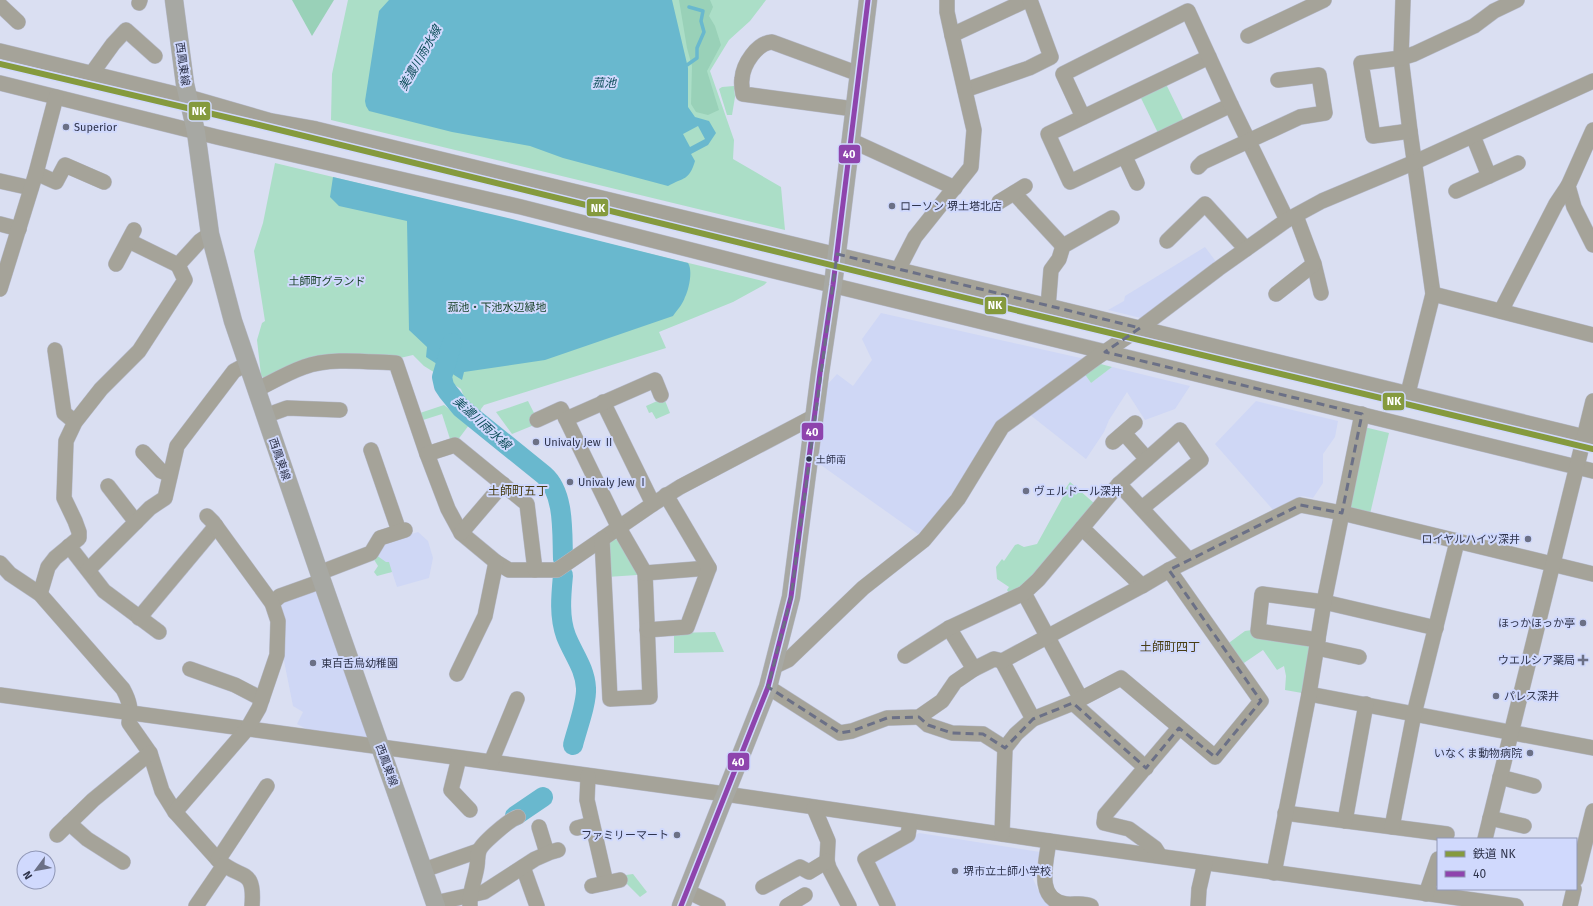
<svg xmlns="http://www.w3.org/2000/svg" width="1593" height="906" viewBox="0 0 1593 906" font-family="'Fira Sans','Noto Sans JP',sans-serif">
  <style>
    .built { fill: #cfd7f5 }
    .green { fill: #abdec7 }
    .forest { fill: #99d1b8 }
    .water { fill: #69b8ce; fill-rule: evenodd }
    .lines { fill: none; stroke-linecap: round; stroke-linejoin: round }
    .stream { stroke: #69b8ce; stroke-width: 3.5 }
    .river { stroke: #69b8ce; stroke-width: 20 }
    .minor-casing { stroke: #b7bbcc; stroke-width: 16 }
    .major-casing { stroke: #b7bbcc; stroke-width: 19 }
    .minor { stroke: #a5a399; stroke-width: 15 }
    .major { stroke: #a7a8a3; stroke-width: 18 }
    .bus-1-casing { stroke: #d0d9fd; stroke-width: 8 }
    .bus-1 { stroke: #8e44ad; stroke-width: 5 }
    .rail-1-casing { stroke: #d0d9fd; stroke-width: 9 }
    .rail-1 { stroke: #859a3e; stroke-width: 6 }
    .marked { fill: none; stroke: #6b7086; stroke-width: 3; stroke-dasharray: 8 5; stroke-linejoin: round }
    .poi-dot { fill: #6b7086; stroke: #d0d9fd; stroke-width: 1.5 }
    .bus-dot { fill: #2f344c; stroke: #d0d9fd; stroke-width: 1.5 }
    .labels { text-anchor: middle; stroke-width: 4; stroke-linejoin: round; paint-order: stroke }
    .bus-label { font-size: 10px; fill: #2f344c; stroke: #d0d9fd; text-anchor: start }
    .street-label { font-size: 11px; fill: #2f344c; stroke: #d0d9fd }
    .poi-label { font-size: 11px; fill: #2f344c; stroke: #d0d9fd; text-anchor: start }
    .park-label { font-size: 11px; fill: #1a432a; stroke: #d0d9fd }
    .water-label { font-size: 12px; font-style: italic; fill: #0c4d59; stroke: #d0d9fd }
    .neighbourhood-label { font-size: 12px; fill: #473c13; stroke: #d0d9fd }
    .line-badge { stroke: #d0d9fd; stroke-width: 1.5 }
    .badge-label { font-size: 11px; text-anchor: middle; font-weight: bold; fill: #fff }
  </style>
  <rect width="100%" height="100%" fill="#dadff2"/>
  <!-- built -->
  <g class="built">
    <polygon points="1205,247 1217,263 1145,319 1108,310 1124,301 1125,296"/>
    <polygon points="881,313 1085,359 1031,399 949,501 926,527 918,534 818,463 827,385 837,374 853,386 872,360 862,339"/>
    <polygon points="1112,367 1190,386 1175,409 1145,420 1127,392 1109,420 1104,432 1086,459 1029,414 1084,373 1091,383"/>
    <polygon points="1256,401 1338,421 1335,437 1323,454 1323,483 1313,498 1302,496 1273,510 1215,444"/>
    <polygon points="418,532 428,541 433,558 429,578 397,587 392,572 389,573 376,555 382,543"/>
    <polygon points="316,586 369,739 310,731 297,724 303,712 293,706 281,646 276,603"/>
    <polygon points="919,833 1040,852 1033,879 1039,892 1052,906 891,906 873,858"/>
  </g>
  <!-- green -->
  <g class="green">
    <polygon points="348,0 766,0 750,21 729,40 710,71 734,140 733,159 781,187 785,230 331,120 332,74"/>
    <polygon points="1166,84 1184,121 1158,133 1140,96"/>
    <polygon points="734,86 735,97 732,115 727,115 719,89 722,87"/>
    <polygon points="275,163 767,282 764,285 733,302 659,332 666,348 484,405 481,409 480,414 464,397 461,389 424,366 413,355 400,358 389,357 265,380 261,375 257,340 262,323 265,321 254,251 263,223"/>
    <polygon points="1097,363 1112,367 1091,383 1084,373"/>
    <polygon points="664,398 670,413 656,419 652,412 649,413 646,406"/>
    <polygon points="528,401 539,423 512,434 496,412"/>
    <polygon points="444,405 469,425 457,441 451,442 442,414 423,420 420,413"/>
    <polygon points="1364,427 1389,433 1370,514 1352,509 1349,506"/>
    <polygon points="1070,482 1095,504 1026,587 1010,595 1007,590 1009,587 997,579 996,567 1002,559 1004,561 1015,545 1018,544 1024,547 1037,544 1064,495 1063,492"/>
    <polygon points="614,539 619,540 637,567 637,575 607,577 606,544"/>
    <polygon points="376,555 386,562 389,562 392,572 377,576 374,572 378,566 373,558"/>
    <polygon points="1252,630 1307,644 1310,648 1302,693 1285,690 1286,676 1284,666 1277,670 1263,650 1241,665 1226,645 1245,631"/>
    <polygon points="715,632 724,652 674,653 674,633"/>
    <polygon points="633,874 647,892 640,897 627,884 621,885 619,876"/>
  </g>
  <!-- forest -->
  <g class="forest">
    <polygon points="292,0 334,0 312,36"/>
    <polygon points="679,0 710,0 713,7 709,16 715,26 721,45 707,71 719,110 708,115 696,112 691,104 692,66 687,48"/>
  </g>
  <!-- water -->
  <g class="water">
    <path d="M389,0h283l16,68v39l7,10 14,4 7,12 -8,12 -17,9 4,7c-6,20 -11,16 -27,25l-105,-28 -33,-12 -78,-14 -83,-21 -3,-5 -1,-5 14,-90zM698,126l7,13 -15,8 -7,-13z"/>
    <path d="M333,177l183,43 172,43c5,7 1,26 -3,34 -2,7 -8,13 -12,19l-128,44 -81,12 -2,8 -36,-23 1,-10 -18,-17 -2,-109 -68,-15 -9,-9z"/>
  </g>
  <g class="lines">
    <!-- stream -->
    <polyline class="stream" points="687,65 697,58 697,48 704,32 701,21 703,11 689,7"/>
    <!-- river -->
    <g class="river">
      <path d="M452,343l-10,34 2,9 4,6 13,16 83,67c21,18 18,58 19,84"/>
      <path d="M563,575c-2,21 -4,42 3,61 7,18 19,32 20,52 1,15 -9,41 -13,57"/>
      <polyline points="515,816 543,797"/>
    </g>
    <!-- minor casing -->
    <g class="minor-casing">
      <g id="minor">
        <polyline points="1403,0 1401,58 1410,131 1433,294 1408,393"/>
        <polyline points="139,3 140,0"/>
        <polyline points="0,5 18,22"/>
        <polyline points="952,35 1027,0"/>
        <polyline points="1248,36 1324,0"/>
        <polyline points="0,51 188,97 271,121 316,129 1164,334 1593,439"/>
        <polyline points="1209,57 1048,134 1070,182 1231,105"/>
        <polyline points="92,73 113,44 126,30 155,56"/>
        <polyline points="0,83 217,137 521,207 774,271 1593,471"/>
        <polyline points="965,90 1029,68 1051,57 1030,0"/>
        <path d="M854,109l-111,-15c-1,-5 -2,-10 -1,-15 1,-15 15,-36 30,-37l87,32"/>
        <polyline points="1083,117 1063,74 1188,11 1231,105 1287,220"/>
        <polyline points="1593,130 1568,186 1574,207 1593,245"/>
        <polyline points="1410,131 1373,136 1361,63 1401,58 1414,54 1474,26 1494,11 1517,0"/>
        <polyline points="1473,136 1489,176"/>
        <polyline points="850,140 955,188"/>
        <polyline points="1125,157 1137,183"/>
        <polyline points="1198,167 1203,162 1300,117 1325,113 1319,75 1278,80"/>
        <polyline points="36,173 56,182 65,165 104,182"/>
        <polyline points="0,181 31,188"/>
        <polyline points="1456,191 1518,163"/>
        <polyline points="1014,193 1063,246"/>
        <polyline points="999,202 1025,186"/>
        <polyline points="1296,216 1314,264 1321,293"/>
        <polyline points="0,224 19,229"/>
        <polyline points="129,241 178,265"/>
        <polyline points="1167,241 1205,204 1246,249"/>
        <polyline points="116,264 134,230"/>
        <polyline points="898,270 915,237 971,167 974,130 952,35 947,12 947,0"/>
        <polyline points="0,289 36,173 56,97"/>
        <polyline points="1276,294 1314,264"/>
        <polyline points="1433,294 1593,335"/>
        <polyline points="1048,307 1051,270 1059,259 1063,246 1112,218"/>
        <polyline points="1501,311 1556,204 1568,186"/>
        <polyline points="55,350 64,413 75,422"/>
        <path d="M256,390c16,-8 31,-17 48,-23 26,-10 63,-5 92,-4l31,91 21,55 13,24 35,29 13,8h48l96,-66 27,-17 135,-71"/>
        <polyline points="603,402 653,504"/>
        <polyline points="265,416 287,408 340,410"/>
        <polyline points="537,420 561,409 566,419"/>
        <polyline points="1124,433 1147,459"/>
        <polyline points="1113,442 1135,423"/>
        <polyline points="371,450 399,531"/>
        <polyline points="143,452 161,471 170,475"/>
        <polyline points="427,454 455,445 527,504 535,570"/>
        <polyline points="1119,484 1189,560"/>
        <polyline points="108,486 136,522"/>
        <polyline points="1082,528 1142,586"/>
        <polyline points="461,533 503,484"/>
        <polyline points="602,539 610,699 650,697 645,573 619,528 566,419 655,380 661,395"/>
        <polyline points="69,546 104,591 159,632"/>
        <path d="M0,563l10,11 30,20 83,95c7,13 8,20 6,34l21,30 12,38 13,21 43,48c23,21 37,6 34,46"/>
        <polyline points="88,570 150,508 165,498 177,446 234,371 247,364"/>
        <polyline points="319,573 371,553 380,538 405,530"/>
        <polyline points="645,573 709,568"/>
        <polyline points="1024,593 1081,699"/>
        <polyline points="40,594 48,567 55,558 79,538 79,532 75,521 64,498 66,441 75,422 101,389 139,351 185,280 178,265 200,241 210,234"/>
        <polyline points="272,603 280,596 322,581"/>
        <polyline points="139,618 216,526"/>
        <polyline points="949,628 974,669"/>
        <polyline points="647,630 687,627 709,568 666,495"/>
        <polyline points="1318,640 1258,631 1262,594 1324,602 1436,628"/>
        <polyline points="1317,648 1359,657"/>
        <polyline points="905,656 949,628 1024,593 1038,580 1119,484 1180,430 1201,460 1142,508"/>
        <polyline points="1002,661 1033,719"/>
        <polyline points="773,667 788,660 863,588 924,540 958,499 1002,427 1096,358 1140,328 1218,269 1287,220 1322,201 1415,162 1593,81"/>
        <polyline points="190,669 235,685 262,699"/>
        <polyline points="457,674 485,616 496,562"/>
        <polyline points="768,687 840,733 852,731 887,718 919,717 942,701 955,682 974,669 994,659 1002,661 1142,586 1169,570 1300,505 1342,513 1593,574"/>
        <polyline points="1309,694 1593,748"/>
        <polyline points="0,695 725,794 1049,841 1516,906"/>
        <polyline points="1073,703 1146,768"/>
        <polyline points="919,717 928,725 952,733 983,734 1005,748"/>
        <polyline points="459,758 451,790 470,810"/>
        <polyline points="491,762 517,699"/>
        <polyline points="588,776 587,800 606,883"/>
        <polyline points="1500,777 1534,786"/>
        <polyline points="814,808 828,841 827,861 829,868 849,906"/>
        <polyline points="175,812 247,729 259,708 277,655 278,621 272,603 213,522 207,516"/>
        <polyline points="1285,813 1447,834 1445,839"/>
        <polyline points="1490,818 1524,826"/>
        <polyline points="1345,821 1366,704"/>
        <polyline points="69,823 87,839 123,862"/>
        <polyline points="539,827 547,853"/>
        <polyline points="1392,827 1414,714 1457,542"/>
        <polyline points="577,828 592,824"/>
        <polyline points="1002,834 1005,748 1016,734 1033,719 1073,703 1121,678 1215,757 1261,701 1169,570"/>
        <polyline points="57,835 93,800 150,753"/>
        <polyline points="1485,839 1593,401"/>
        <path d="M1049,841c-3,22 -14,59 17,63 9,1 16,-2 25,2"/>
        <polyline points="1160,856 1155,848 1129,829 1104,823 1105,815 1179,728"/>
        <polyline points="218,860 267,786"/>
        <polyline points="523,867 537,906"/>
        <polyline points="424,870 478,851"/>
        <polyline points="1274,873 1309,694 1324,602 1362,414"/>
        <polyline points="1576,879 1593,811"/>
        <polyline points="592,886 620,880"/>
        <polyline points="763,887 800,867 809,872 827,861"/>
        <polyline points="687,891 718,906"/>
        <polyline points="1426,894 1438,859"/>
        <polyline points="435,903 484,892 535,859 551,852 558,850"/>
        <polyline points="196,906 224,865"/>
        <path d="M470,906c-1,-14 5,-26 7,-40 1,-5 0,-10 2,-15 2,-7 31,-32 39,-34"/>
        <polyline points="787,906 805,895"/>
        <polyline points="888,906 865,859 908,835 910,822"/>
        <polyline points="1198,906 1199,889 1205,863"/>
        <polyline points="1570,906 1574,889"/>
      </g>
    </g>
    <!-- major casing -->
    <g class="major-casing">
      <g id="major">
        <polyline points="174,0 185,84 196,132 210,234 233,321 322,581 436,906"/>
        <polyline points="681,906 768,687 791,597 820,373 833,285 868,0"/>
      </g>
    </g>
    <!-- minor -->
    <use href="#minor" class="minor"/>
    <!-- major -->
    <use href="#major" class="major"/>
    <!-- bus-1 casing -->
    <g class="bus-1-casing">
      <polyline id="bus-1" points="681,906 768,687 791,597 820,373 833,285 868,0"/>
    </g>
    <!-- bus-1 -->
    <use href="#bus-1" class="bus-1"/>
    <!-- rail-1 casing -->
    <g class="rail-1-casing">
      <polyline id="rail-1" points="0,64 255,124 1023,312 1593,449"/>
    </g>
    <!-- rail-1 -->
    <use href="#rail-1" class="rail-1"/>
  </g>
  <!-- marked area -->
  <path class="marked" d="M837,254l303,74 -35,24 257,62 -20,99 -42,-8 -131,65 92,131 -46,56 -36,-29 -33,40 -73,-65 -40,16 -28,29 -22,-14 -31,-1 -24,-8 -9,-8 -32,1 -35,13 -12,2 -72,-46 23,-90z"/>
  <!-- markers -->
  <g class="poi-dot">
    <circle cx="66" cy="127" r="4"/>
    <circle cx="892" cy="206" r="4"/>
    <circle cx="536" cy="442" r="4"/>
    <circle cx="570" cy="482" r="4"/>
    <circle cx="1026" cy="491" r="4"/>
    <circle cx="1528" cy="539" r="4"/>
    <circle cx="1583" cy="623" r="4"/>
    <path d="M1581 654h4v4h4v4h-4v4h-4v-4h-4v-4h4z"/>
    <circle cx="313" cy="663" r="4"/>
    <circle cx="1496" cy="696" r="4"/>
    <circle cx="1530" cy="753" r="4"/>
    <circle cx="677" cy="835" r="4"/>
    <circle cx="955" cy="871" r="4"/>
  </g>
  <circle class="bus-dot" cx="809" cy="459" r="3.5"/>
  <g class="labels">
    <!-- bus labels -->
    <g class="bus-label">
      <text x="816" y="463">土師南</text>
    </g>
    <!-- street labels -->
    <g class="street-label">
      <text transform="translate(183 64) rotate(82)" y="4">西鳳東線</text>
      <text transform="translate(280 459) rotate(71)" y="4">西鳳東線</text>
      <text transform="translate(387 765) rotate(70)" y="4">西鳳東線</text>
    </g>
    <!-- poi labels -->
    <g class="poi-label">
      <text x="74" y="131">Superior</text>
      <text x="900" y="210">ローソン 堺土塔北店</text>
      <text x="544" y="446">Univaly Jew Ⅱ</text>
      <text x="578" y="486">Univaly Jew Ⅰ</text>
      <text x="1034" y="495">ヴェルドール深井</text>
      <text x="1520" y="543" text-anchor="end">ロイヤルハイツ深井</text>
      <text x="1575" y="627" text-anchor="end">ほっかほっか亭</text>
      <text x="1575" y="664" text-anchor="end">ウエルシア薬局</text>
      <text x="321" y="667">東百舌鳥幼稚園</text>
      <text x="1504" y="700">パレス深井</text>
      <text x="1522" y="757" text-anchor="end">いなくま動物病院</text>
      <text x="669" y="839" text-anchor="end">ファミリーマート</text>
      <text x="963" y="875">堺市立土師小学校</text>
    </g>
    <!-- park labels -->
    <g class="park-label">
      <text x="327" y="285">土師町グランド</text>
      <text x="497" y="311">菰池・下池水辺緑地</text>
    </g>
    <!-- water labels -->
    <g class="water-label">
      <text transform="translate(420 58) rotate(-60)" y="4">美濃川雨水線</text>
      <text x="604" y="87">菰池</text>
      <text transform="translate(482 423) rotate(42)" y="4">美濃川雨水線</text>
    </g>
    <!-- neighbourhood labels -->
    <g class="neighbourhood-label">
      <text x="518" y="495">土師町五丁</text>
      <text x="1170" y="651">土師町四丁</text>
    </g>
  </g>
  <g class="line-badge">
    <rect x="188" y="101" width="23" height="20" rx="4" fill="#859a3e"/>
    <rect x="838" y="144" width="23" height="20" rx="4" fill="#8e44ad"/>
    <rect x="586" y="198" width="23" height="19" rx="4" fill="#859a3e"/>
    <rect x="984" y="296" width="23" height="19" rx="4" fill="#859a3e"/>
    <rect x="1382" y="392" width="23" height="19" rx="4" fill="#859a3e"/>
    <rect x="801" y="422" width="23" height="19" rx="4" fill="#8e44ad"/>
    <rect x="727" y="752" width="23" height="19" rx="4" fill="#8e44ad"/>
  </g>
  <g class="badge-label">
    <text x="199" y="115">NK</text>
    <text x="849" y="158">40</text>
    <text x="598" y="212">NK</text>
    <text x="995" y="309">NK</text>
    <text x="1394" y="405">NK</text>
    <text x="812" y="436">40</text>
    <text x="738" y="766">40</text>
  </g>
  <!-- legend -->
  <rect x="1437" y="838" width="140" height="52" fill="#d0d9fd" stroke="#9097b6"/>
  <rect x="1445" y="851" width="20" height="6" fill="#859a3e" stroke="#9097b6"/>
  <text x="1473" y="858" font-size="12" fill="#2f344c">鉄道 NK</text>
  <rect x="1445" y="871" width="20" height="6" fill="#8e44ad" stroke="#9097b6"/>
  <text x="1473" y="878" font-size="12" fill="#2f344c">40</text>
  <!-- north arrow -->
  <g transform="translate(36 870) rotate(238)"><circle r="19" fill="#d0d9fd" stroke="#9097b6"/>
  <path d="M0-3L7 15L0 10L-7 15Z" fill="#6b7086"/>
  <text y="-6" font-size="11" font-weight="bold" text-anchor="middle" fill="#2f344c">N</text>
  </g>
</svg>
